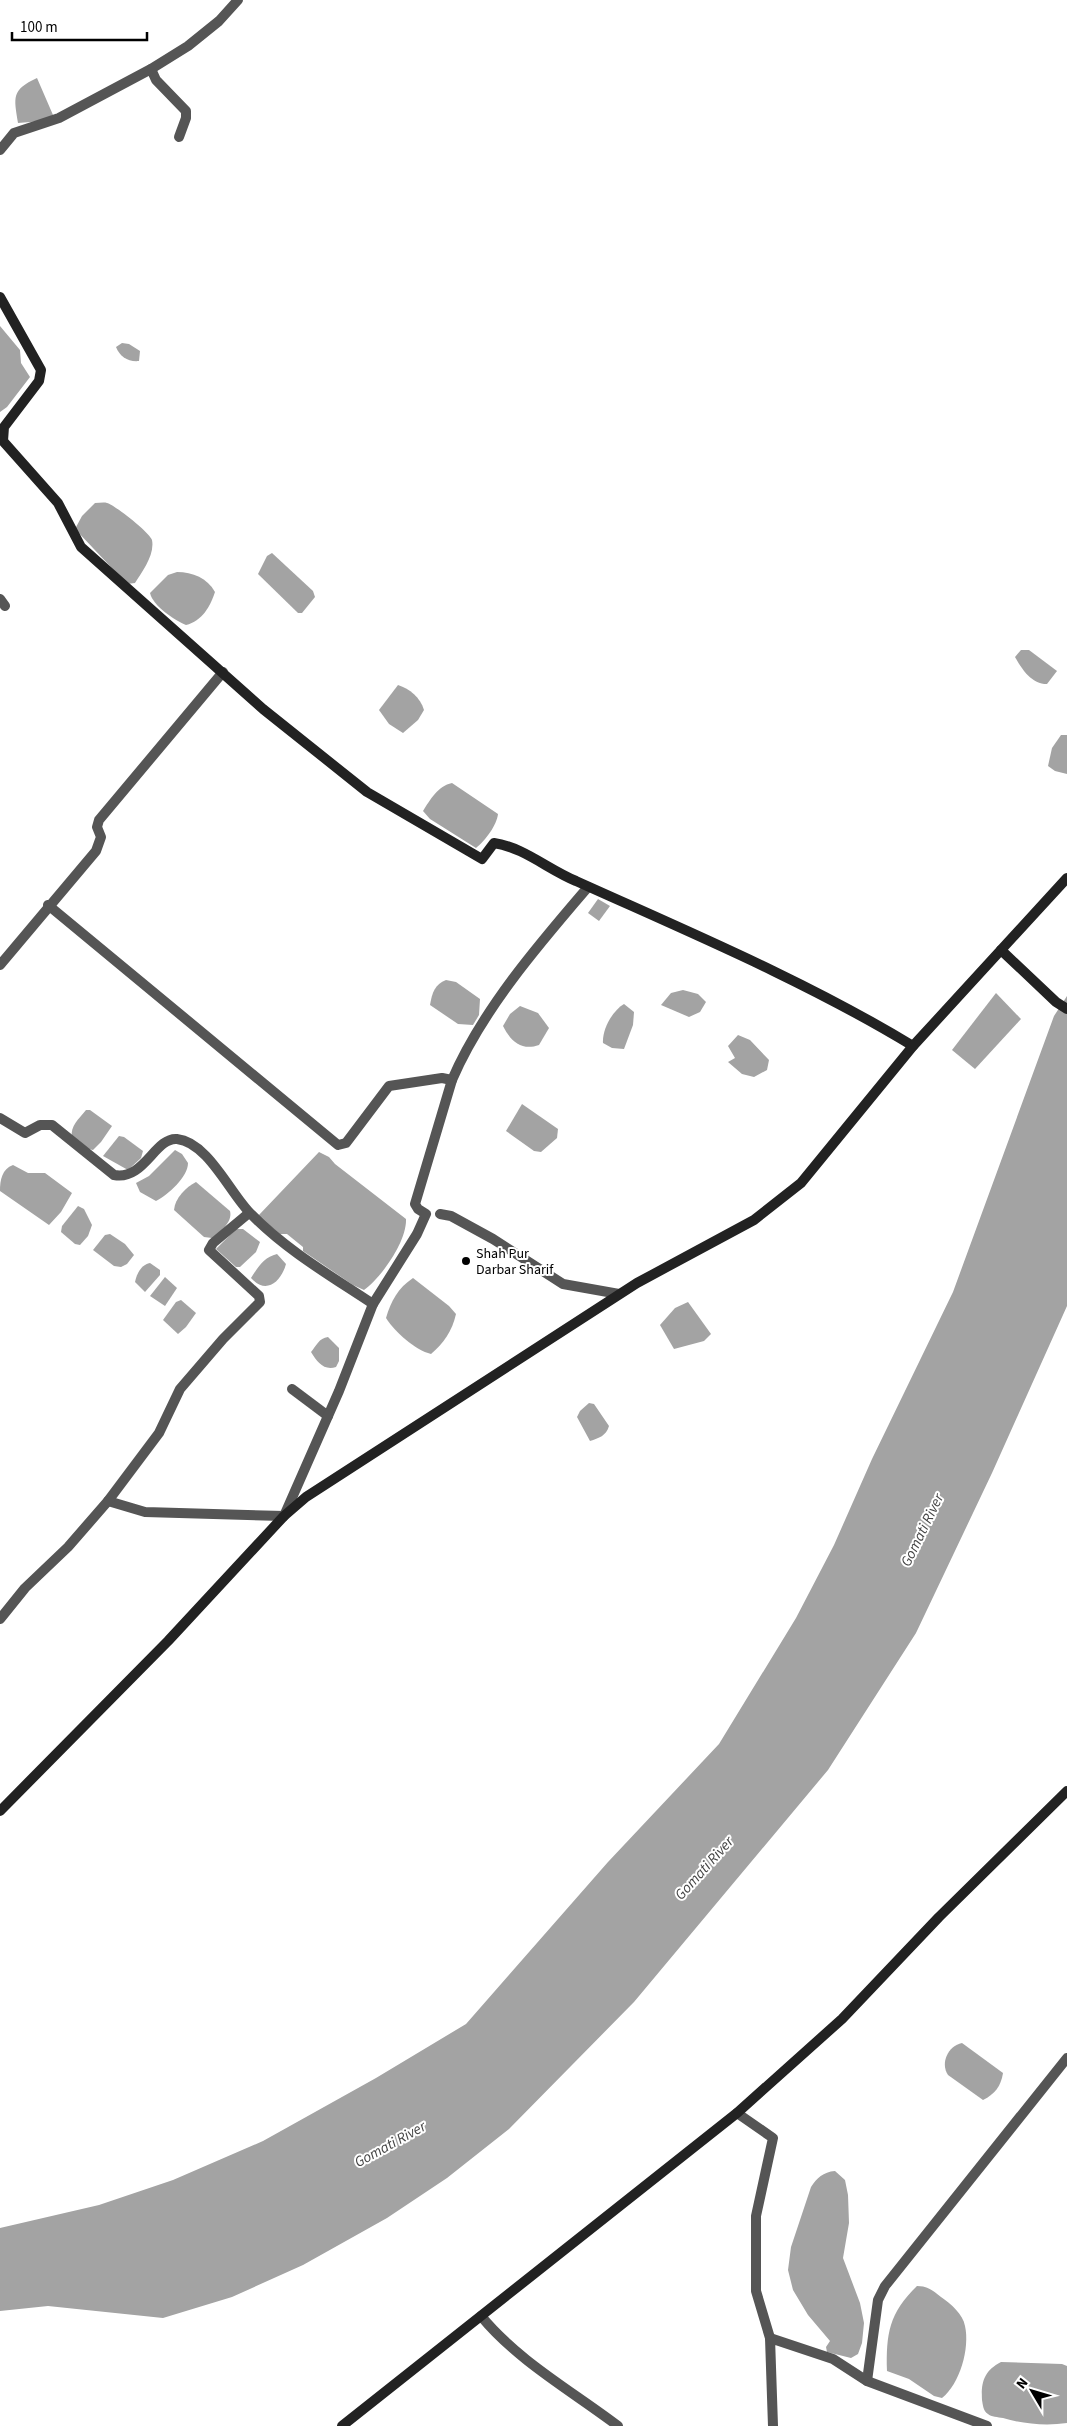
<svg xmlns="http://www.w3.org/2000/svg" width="1067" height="2426" viewBox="0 0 1067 2426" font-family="'Source Sans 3',sans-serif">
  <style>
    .water { fill: #a3a3a3 }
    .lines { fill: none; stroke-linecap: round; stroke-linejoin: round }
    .street { stroke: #555; stroke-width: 10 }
    .secondary { stroke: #222; stroke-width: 10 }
    .poi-dot { fill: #000; stroke: #fff; stroke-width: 2 }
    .labels { text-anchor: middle; stroke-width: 4; stroke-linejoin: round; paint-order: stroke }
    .poi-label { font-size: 14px; fill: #000; stroke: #fff; text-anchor: start }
    .water-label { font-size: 15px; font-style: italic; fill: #444; stroke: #fff }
  </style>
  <rect width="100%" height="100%" fill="#fff"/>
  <!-- water -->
  <g class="water">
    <path d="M37,78l16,37 -11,6 -24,2c-4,-26 -7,-33 19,-45z"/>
    <polygon points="0,326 20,350 21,363 30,377 7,407 0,412"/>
    <path d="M122,343l7,1 11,7 -1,10c-11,1 -19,-4 -23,-14z"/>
    <path d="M95,503c4,0 9,-1 12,0 8,2 43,30 45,37 3,15 -10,32 -17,43l-8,1 -52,-55 7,-13z"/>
    <polygon points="272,553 313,591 315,597 302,613 298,613 258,574 267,556"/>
    <path d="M177,572c16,0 30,6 38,20 -5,15 -13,29 -29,33 -12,-5 -33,-19 -36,-32l18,-18z"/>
    <path d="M1021,650h8l28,21 -10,13c-16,0 -25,-15 -32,-27z"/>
    <path d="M398,685c12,4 22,12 26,25l-6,10 -15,13 -14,-9 -10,-14z"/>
    <polygon points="1061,735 1067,735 1067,774 1055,771 1048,766 1052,748"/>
    <path d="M452,783l46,31c-1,11 -13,27 -22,34l-46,-29 -7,-8c7,-11 15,-25 29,-28z"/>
    <polygon points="598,899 610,906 599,921 588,913"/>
    <path d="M446,980l10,2 24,17 -1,16 -6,10 -15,-1 -28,-19c2,-12 5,-21 16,-25z"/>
    <polygon points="683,990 698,994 706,1002 700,1012 689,1017 661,1005 671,993"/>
    <polygon points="996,993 1021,1019 975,1069 952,1050"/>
    <polygon points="1067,996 1067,1306 992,1473 916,1633 828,1770 634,2002 509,2129 447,2178 387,2218 303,2265 232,2297 163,2318 48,2306 0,2311 0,2228 99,2205 173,2180 263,2141 376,2078 466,2024 608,1862 719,1744 796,1618 834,1545 872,1459 953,1292 1054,1016"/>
    <path d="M624,1004l10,8 -1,13 -9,24 -12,-1 -9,-5c-1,-13 9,-32 21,-39z"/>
    <path d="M520,1006l18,7 11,15 -10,17c-17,6 -28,-3 -36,-19l7,-12z"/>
    <polygon points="738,1035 750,1040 769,1060 767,1070 754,1077 742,1074 728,1062 735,1058 728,1046"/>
    <polygon points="522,1104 558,1129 557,1138 541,1152 534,1151 506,1131"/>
    <path d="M86,1110h4l22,16 -11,16 -8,8 -4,-1 -17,-12c-2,-11 7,-18 14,-27z"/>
    <polygon points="119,1136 124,1137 143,1151 141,1158 128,1170 103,1156"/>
    <path d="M175,1150l7,4 6,9c0,14 -20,32 -32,38l-16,-9 -4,-9 13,-7z"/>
    <path d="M319,1152l10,5 6,7 71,55c1,22 -24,58 -42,71l-11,-5 -50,-34v-4l-16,-13h-7l-22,-18z"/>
    <path d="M13,1165l15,8h17l27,20 -11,19 -12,13 -49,-34c0,-11 2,-22 13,-26z"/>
    <path d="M196,1182l34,29c3,11 -10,21 -18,27l-8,-1 -30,-27c1,-12 12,-23 22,-28z"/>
    <polygon points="78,1206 84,1209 92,1225 88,1236 80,1245 75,1244 61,1232 62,1226"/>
    <polygon points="236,1229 243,1229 260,1242 256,1252 240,1267 236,1267 216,1249"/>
    <polygon points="110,1234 125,1244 134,1255 127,1264 121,1267 114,1266 93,1250 105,1235"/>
    <path d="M277,1254l9,10c-5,18 -20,31 -35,14 7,-11 13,-21 26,-24z"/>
    <path d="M150,1263l10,7v5l-15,17 -10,-10c2,-9 6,-17 15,-19z"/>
    <polygon points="165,1277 177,1288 165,1306 150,1296"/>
    <path d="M413,1278l36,28 7,8c-4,17 -12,29 -25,40 -16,-4 -36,-22 -45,-36 5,-17 12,-30 27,-40z"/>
    <polygon points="181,1300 196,1313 186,1327 178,1334 163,1320 176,1302"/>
    <polygon points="688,1302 711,1334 704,1341 674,1349 660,1325 675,1308"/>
    <path d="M328,1337l11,11v13l-3,6c-12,4 -19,-5 -25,-15 5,-6 8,-14 17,-15z"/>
    <path d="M589,1403l5,1 15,22c-3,10 -10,12 -19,15l-13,-24 3,-6z"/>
    <path d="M962,2043l41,30c-2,13 -8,21 -20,27l-35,-25c-8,-12 0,-29 14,-32z"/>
    <path d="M835,2171l10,9 3,15 1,28 -6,35 17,45 4,20 -2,20 -4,11 -7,4 -24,-6 -1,-5 4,-6 -22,-26 -15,-25 -5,-20 3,-23 20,-60c6,-9 12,-15 24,-16z"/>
    <path d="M917,2286c11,0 15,4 24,11 10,7 22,17 24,29 5,22 -5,58 -23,72l-8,-2 -25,-17 -22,-8c-1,-37 2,-58 30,-85z"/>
    <path d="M1001,2362l61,2 5,2v57c-21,3 -44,1 -64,-5 -5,-1 -12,-1 -15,-4 -5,-3 -5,-9 -6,-14 -1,-18 2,-29 19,-38z"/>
  </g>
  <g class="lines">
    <!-- street -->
    <g class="street">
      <polyline points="151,69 156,80 186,111 186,118 179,137"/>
      <polyline points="0,150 14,133 59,118 151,69 188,46 219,21 238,0"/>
      <polyline points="0,599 5,606"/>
      <path d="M48,905l290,240 8,-2 43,-57 53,-8 10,2c30,-70 87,-136 136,-193"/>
      <polyline points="0,965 96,851 101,837 97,827 99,820 223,672"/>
      <path d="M0,1118l25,15 15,-8h12l62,50c30,6 41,-38 63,-36 31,3 54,56 74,75 35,36 80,62 122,90l44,-70 9,-20 -8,-5 -3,-5 37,-124"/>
      <polyline points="440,1214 451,1216 493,1239 563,1284 619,1294"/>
      <polyline points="292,1389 328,1416"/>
      <polyline points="108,1501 145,1512 284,1516 339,1391 373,1304"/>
      <polyline points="0,1619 25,1588 68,1547 108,1501 159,1433 180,1389 223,1339 260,1302 259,1296 209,1250 213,1243 249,1213"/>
      <polyline points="737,2113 773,2138 756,2216 756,2291 770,2338"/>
      <path d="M481,2316c37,45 91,75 137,110"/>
      <polyline points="867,2381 878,2300 885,2286 1067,2058"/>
      <polyline points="773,2426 770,2338 833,2359 867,2381 987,2426"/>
    </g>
    <!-- secondary -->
    <g class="secondary">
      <path d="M0,297l41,73 -2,11 -35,46 -1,14 55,62 23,44 182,162 104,83 115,67 12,-16c29,4 55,27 82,38 113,51 230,100 337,165"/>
      <polyline points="1001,950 1056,1002 1067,1009"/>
      <polyline points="0,1811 168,1641 284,1516 306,1497 637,1283 754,1220 801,1183 913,1046 1067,878"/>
      <polyline points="342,2426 737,2113 842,2019 939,1917 1067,1791"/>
    </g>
  </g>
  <!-- markers -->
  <circle class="poi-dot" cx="466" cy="1261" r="5"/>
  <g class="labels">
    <!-- poi labels -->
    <g class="poi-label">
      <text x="476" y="1258">Shah Pur<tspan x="476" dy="16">Darbar Sharif</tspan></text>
    </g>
    <!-- water labels -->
    <g class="water-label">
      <text transform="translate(922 1530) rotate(-64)" y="5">Gomati River</text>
      <text transform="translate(704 1868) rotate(-48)" y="5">Gomati River</text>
      <text transform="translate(390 2144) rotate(-29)" y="5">Gomati River</text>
    </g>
  </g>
  <!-- north arrow -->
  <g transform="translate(1032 2391) rotate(308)" stroke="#ffffff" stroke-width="4" paint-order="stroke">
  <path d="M0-4L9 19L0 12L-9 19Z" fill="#000000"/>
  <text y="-8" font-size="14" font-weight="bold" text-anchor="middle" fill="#000000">N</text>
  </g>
  <!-- scale -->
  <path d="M12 32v8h135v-8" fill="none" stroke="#000000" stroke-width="2.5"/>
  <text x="20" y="32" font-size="15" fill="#000000" stroke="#ffffff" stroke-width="4" paint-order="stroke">100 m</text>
</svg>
